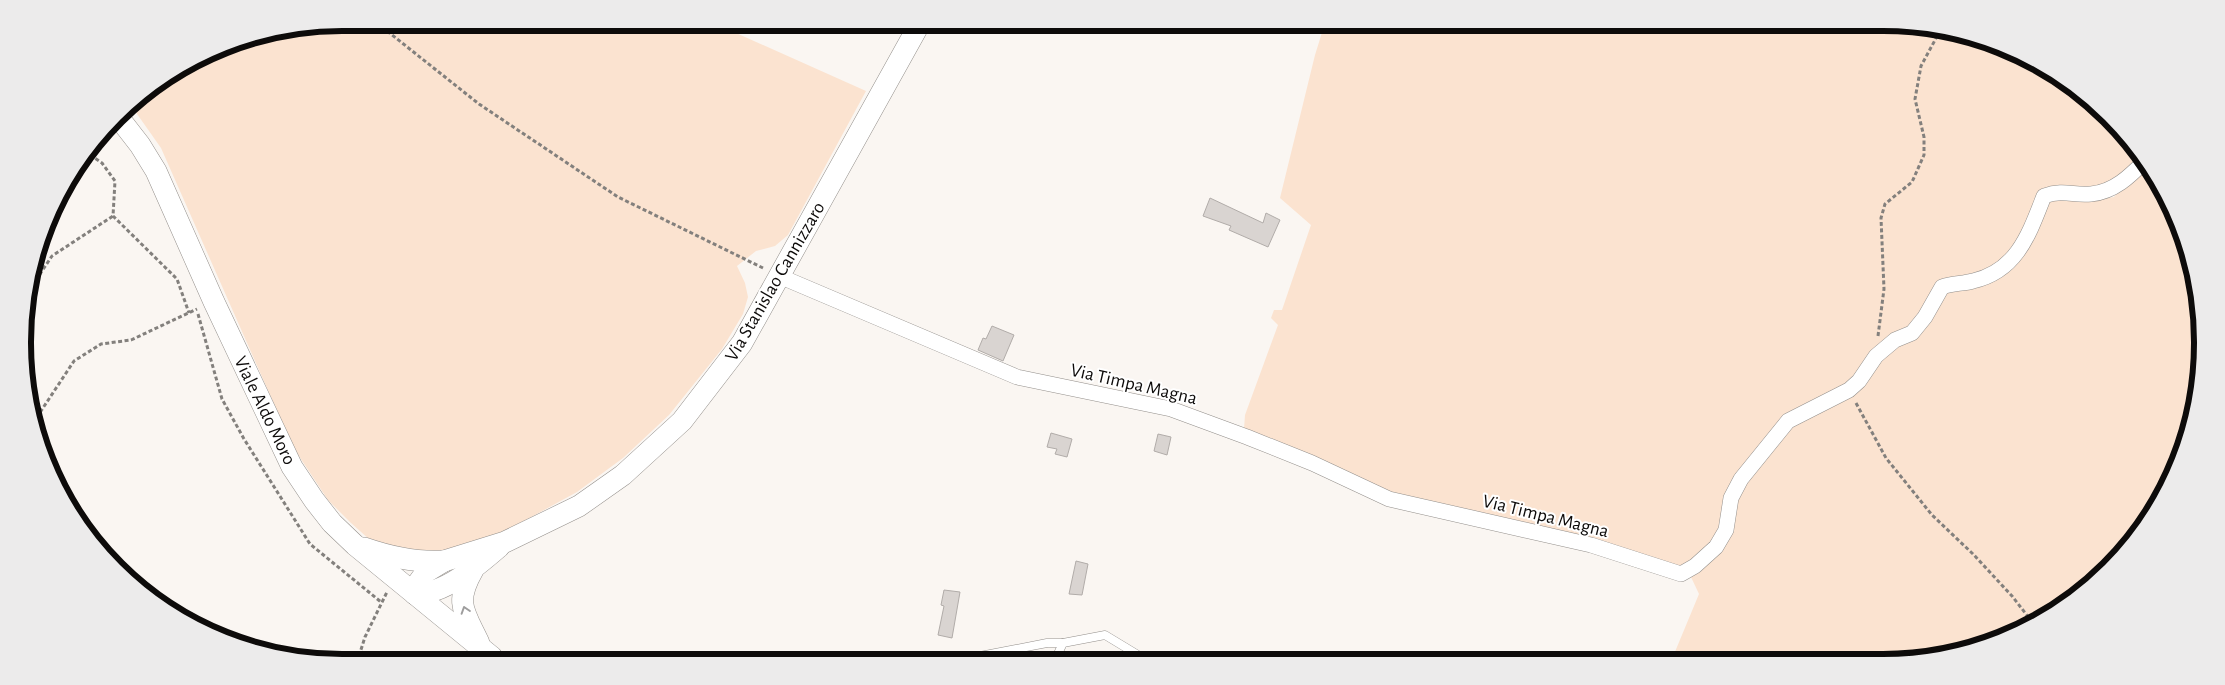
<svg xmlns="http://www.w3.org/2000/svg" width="2225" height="685" viewBox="0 0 2225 685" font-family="'Alegreya Sans',sans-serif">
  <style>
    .green { fill: #fbe3d0 }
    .building { fill: #d9d4d1; stroke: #b1aca9 }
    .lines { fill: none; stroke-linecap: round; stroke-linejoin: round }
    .lane-casing { stroke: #938f8b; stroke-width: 9 }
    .street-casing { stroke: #938f8b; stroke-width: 16 }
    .secondary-casing { stroke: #938f8b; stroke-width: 22 }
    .path { stroke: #83807d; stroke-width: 3; stroke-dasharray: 4 2.5; stroke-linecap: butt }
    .lane { stroke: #fff; stroke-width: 8 }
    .street { stroke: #fff; stroke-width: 15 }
    .secondary { stroke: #fff; stroke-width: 21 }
    .oneway { stroke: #9e9d9d }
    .labels { text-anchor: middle; stroke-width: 4; stroke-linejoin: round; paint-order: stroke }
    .street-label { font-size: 19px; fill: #0d0b0a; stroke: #fff }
    .rim { fill: none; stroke: #0d0b0a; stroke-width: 6 }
  </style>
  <rect width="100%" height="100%" fill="#faf6f2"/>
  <!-- green -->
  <g class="green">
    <polygon points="343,23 716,24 866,91 788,235 775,246 756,251 737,266 745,283 748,297 743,314 722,349 669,415 623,458 577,492 502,533 469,547 431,553 409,552 370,540 351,523 328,500 293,447 161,148 130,104 220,47"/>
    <polygon points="1324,26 1945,29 2061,77 2139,155 2118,178 2090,189 2060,187 2014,252 1999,266 1940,282 1920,316 1845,386 1784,419 1713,545 1677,570 1390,495 1244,429 1245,415 1278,325 1271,318 1274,310 1282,310 1311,225 1280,198 1315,55"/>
    <polygon points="2150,167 2196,280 2196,405 2160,502 2094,583 2024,630 1924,660 1672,659 1699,594 1691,577 1737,502 1741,490 1792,426 1889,352 1944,294 1950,290 1999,278 2014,268 2047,202 2052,199 2096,200 2114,197 2121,188"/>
  </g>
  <!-- building -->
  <g class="building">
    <polygon points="1210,198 1263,223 1266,213 1280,220 1268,247 1229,230 1231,226 1203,216"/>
    <polygon points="992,326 1014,335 1003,361 978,350 983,338 986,339"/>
    <polygon points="1051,433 1072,439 1067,457 1055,454 1057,449 1047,447"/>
    <polygon points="1158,434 1171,437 1167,455 1154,451"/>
    <polygon points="1076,561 1088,564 1082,595 1069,594"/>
    <polygon points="944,590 960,592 952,638 938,635 944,606 941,605"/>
  </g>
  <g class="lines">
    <!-- lane casing -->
    <g class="lane-casing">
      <g id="lane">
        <polyline points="980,656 1047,643 1063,643"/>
        <polyline points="1056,658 1063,643 1105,635 1143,658"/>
      </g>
    </g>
    <!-- street casing -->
    <g class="street-casing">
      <path id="street" d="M779,276l238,101 154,32 76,28 65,26 77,36 202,46 90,29 14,-8 21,-19 10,-17 5,-32 10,-19 47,-58 61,-31 10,-9 17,-25 19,-16 17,-7 13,-16 17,-30c10,-4 21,-3 31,-6 44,-10 56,-47 71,-85 21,-7 29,0 47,-2 23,-2 39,-18 54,-33"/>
    </g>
    <!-- secondary casing -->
    <g class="secondary-casing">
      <g id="secondary">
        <polyline points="119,118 140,145 156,171 214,302 292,467 314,500 332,523 355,545 492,657"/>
        <path d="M364,548c26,9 52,15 80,13"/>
        <path d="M473,570c-19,33 -9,41 6,73"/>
        <polyline points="415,594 418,583 426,572 444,561 505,542 579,506 623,475 682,421 742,343 919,25"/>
        <path d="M415,594c30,0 62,-28 84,-47"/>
      </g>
    </g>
    <!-- path -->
    <g class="path">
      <polyline points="377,23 479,104 618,197 763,268"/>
      <polyline points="90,155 102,163 115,181 113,216 177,279 189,313"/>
      <polyline points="31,283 34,283 52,256 113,216"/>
      <polyline points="198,314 222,399 244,439 310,544 381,602"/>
      <polyline points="1878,336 1884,289 1881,218 1885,204 1912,182 1924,155 1924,137 1915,99 1921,66 1941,29"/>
      <polyline points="1856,403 1886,458 1932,515 1973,554 2012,596 2033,623"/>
      <polyline points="33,423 74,361 101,344 131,340 197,309"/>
      <polyline points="359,656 365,637 387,592"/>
    </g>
    <!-- lane -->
    <use href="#lane" class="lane"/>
    <!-- street -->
    <use href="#street" class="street"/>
    <!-- secondary -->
    <use href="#secondary" class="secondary"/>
  </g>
  <!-- one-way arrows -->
  <defs><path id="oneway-chevron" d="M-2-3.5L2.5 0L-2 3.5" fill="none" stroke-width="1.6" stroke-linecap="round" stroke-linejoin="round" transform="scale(1.25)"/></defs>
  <use class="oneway" href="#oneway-chevron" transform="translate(465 610) rotate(-108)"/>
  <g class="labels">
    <!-- street labels -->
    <g class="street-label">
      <text transform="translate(774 281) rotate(-60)" y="7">Via Stanislao Cannizzaro</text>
      <text transform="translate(1134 383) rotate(13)" y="7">Via Timpa Magna</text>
      <text transform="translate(266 410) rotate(64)" y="7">Viale Aldo Moro</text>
      <text transform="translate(1546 515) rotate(14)" y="7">Via Timpa Magna</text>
    </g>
  </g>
  <!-- crop -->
  <path d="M0 0H2225V685H0ZM342 31H1883A311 311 0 0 1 2194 342V343A311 311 0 0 1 1883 654H342A311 311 0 0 1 31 343V342A311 311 0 0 1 342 31Z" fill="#ecebeb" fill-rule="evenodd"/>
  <path class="rim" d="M342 31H1883A311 311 0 0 1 2194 342V343A311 311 0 0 1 1883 654H342A311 311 0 0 1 31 343V342A311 311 0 0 1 342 31Z"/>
</svg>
